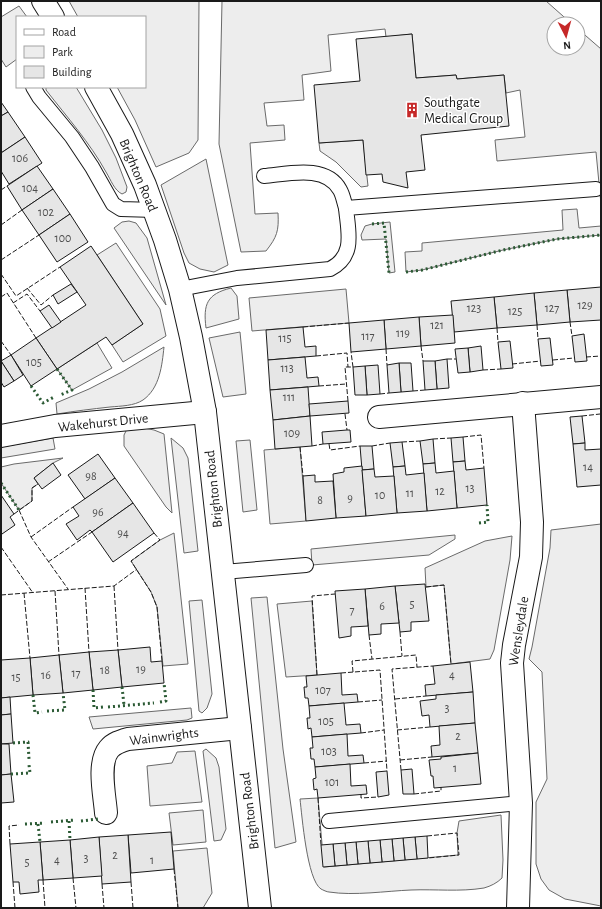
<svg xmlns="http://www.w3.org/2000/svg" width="602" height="909" viewBox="0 0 602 909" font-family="'Alegreya Sans',sans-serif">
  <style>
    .green { fill: #ededed; stroke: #6a6a6a }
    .building { fill: #e6e6e6; stroke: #1a1a1a }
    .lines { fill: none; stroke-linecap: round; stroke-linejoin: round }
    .lane-casing { stroke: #1a1a1a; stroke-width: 16 }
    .street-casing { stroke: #1a1a1a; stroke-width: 24 }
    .primary-casing { stroke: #1a1a1a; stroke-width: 24 }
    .lane { stroke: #fff; stroke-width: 14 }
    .street { stroke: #fff; stroke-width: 22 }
    .primary { stroke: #fff; stroke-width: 22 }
    .hedge { stroke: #2b5a34; stroke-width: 3; stroke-dasharray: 2 3; stroke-linecap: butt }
    .fence { stroke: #1a1a1a; stroke-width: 1; stroke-dasharray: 5 2; stroke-linecap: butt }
    .labels { text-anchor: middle; stroke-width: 3; stroke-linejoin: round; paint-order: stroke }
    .number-label { font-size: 12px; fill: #4d4d4d }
    .poi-label { font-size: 14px; fill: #1a1a1a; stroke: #fff; text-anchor: start }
    .street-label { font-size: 14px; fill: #1a1a1a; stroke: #fff }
  </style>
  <rect width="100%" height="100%" fill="#fff"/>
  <!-- green -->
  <g class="green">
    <polygon points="69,1 199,1 198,140 189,153 156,167 135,120 117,87 145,87 145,17 78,17"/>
    <path d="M222,1h324l26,23h-18v24h24v-19l23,20v155l-5,-52 -99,9 -2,-21 30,-3 -5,-47 -14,3 -2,-18 -47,4 -1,-4 -40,3 -4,-44 -26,3 -1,-8 -57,6 3,36 -29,4 2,25 -40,3 3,23 17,-1 1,15 -35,3 5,71 23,-1c1,18 -1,24 -12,38l-25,1 -22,-108z"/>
    <polygon points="19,6 27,17 17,17 17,59 6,67 1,59 1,17"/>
    <path d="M46,87h30l26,43 14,28 11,29 -1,5 -4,2c-8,-4 -11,-14 -16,-22 -16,-29 -39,-55 -60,-82z"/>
    <polygon points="363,140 368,186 361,187 336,162 320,151 319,143"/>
    <polygon points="206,159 228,265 214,272 200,269 189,263 184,253 161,185"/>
    <polygon points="577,209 579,228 601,226 601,235 557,239 503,250 422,270 406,272 405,252 422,251 422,243 563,230 562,210"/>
    <polygon points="129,221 136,223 147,238 166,305 114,228 122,222"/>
    <polygon points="390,222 395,272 389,273 386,239 362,240 361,235 365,226 372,224"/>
    <polygon points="116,243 160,309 166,336 123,362 112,345 143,324 97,255"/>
    <path d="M231,288l6,8 2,23 -33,9c-3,-24 1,-34 25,-40z"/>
    <polygon points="346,289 349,323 252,331 249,298"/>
    <polygon points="240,332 246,394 223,397 209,338"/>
    <polygon points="97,343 112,368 72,390 57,369"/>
    <path d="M164,347c-2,18 -4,41 -21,53 -9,6 -22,6 -33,7 -18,2 -35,4 -53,7l-1,-11 33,-14 33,-17z"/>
    <polygon points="144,428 154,430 164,434 172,513 166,507 124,446 124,435 127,429"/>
    <polygon points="53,438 55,449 1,458 1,447"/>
    <polygon points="171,438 183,448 188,458 198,551 184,553"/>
    <polygon points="250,440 257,510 243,512 236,441"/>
    <polygon points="300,447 306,521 270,524 264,450"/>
    <polygon points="63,458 53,463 34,478 38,484 32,488 32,501 19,510 1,483 1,467 14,464"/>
    <polygon points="601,524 601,906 565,899 549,890 541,879 536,864 536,802 547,779 542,672 529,659 532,647 550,548 551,530"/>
    <polygon points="174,533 188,664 163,666 157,607 151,592 131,561 160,540"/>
    <polygon points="455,535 455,539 429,555 312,565 311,549"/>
    <polygon points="512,536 510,560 494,650 490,659 451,664 444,585 426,587 425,568 485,541"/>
    <polygon points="267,597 283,749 296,842 275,848 251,598"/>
    <polygon points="202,600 212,694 207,708 202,713 199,711 189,601"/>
    <polygon points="312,601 317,675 286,677 277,604"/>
    <polygon points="191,708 192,718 187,720 93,729 89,717"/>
    <polygon points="206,749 216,758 219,767 226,829 221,840 214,841 203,751"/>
    <polygon points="195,751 202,802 150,806 147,766 172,763 177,752"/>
    <path d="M318,798l6,69 134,-12 -1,-22 2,-12 42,-6 2,45 -1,18c-5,5 -11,8 -18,10 -24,4 -49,1 -73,2 -25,1 -57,6 -82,2 -2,0 -6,-2 -8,-3 -14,-9 -19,-73 -21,-90z"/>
    <polygon points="203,810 206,842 173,845 169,813"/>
    <polygon points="207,848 212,893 203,908 178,908 173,851"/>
  </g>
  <!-- building -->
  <g class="building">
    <polygon points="412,34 416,78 456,75 457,79 504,75 509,126 421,135 425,170 406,172 408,188 383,182 382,174 366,175 363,140 319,143 314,85 360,81 356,39"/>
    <polygon points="1,102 8,112 1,116"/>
    <polygon points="8,112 25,137 1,153 1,116"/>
    <polygon points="25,137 42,163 9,184 1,171 1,153"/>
    <polygon points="37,166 53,189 22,210 7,186"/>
    <polygon points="53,189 70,214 39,235 22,210"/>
    <polygon points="70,214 88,242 57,262 39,235"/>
    <polygon points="91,246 143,324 112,345 106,337 57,369 36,338 86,305 60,267"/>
    <polygon points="71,284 77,292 58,304 53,295"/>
    <polygon points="601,287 601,320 570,322 567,290"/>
    <polygon points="567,290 570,322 537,325 534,293"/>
    <polygon points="534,293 537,325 497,328 494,297"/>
    <polygon points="494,297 497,328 454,332 451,301"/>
    <polygon points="49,305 61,322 52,328 40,311"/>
    <polygon points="453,315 455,343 421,346 419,317"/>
    <polygon points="419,317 421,346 386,349 384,320"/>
    <polygon points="384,320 386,349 351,352 349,323"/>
    <polygon points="303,327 305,347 316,346 316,356 268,360 266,330"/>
    <polygon points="584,334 587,361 575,362 572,336"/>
    <polygon points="36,338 57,369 31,386 11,355"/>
    <polygon points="550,338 553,365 541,366 538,339"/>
    <polygon points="510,341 513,368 501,369 498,342"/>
    <polygon points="481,346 483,370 470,372 468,348"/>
    <polygon points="468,348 470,372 458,373 455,349"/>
    <polygon points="11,355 23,375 14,381 1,361"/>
    <polygon points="305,357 307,378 318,377 319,386 270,390 268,360"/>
    <polygon points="447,359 449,388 437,389 435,361"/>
    <polygon points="1,361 14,381 4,387 1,382"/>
    <polygon points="423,361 435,361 437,389 425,390"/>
    <polygon points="399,363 411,363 413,391 401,392"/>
    <polygon points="399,363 401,392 389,393 387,365"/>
    <polygon points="378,365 380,394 367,395 365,366"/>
    <polygon points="365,366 367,395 355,395 353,367"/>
    <polygon points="308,387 310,416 273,420 270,390"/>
    <polygon points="348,401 349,413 310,416 309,404"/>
    <polygon points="310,416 312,446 275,449 273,420"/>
    <polygon points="582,416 585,443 573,444 570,417"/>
    <polygon points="347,430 350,430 351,442 323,444 322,432"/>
    <polygon points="463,437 465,461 453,462 451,438"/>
    <polygon points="433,439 435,463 423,464 420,441"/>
    <polygon points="402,442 405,466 393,467 390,443"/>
    <polygon points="585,443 585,450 601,449 601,485 577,487 573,444"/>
    <polygon points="360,446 372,446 374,469 362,470"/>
    <polygon points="98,454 115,478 85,499 68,475"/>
    <polygon points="465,461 466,470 484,468 487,505 457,508 453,462"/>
    <polygon points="53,463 61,475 42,489 34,478"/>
    <polygon points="435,463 436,473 454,471 457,508 427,511 423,464"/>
    <polygon points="362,466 366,516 336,518 333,474 344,472 344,468"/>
    <polygon points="405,466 406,475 424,473 427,511 397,513 393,467"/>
    <polygon points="374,469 375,477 394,476 397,513 366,516 362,470"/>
    <polygon points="315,475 315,482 333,481 336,518 306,521 303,476"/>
    <polygon points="115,478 133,503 92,532 90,530 77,540 66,524 79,516 73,507"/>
    <polygon points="1,495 14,514 10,517 15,525 2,534 1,532"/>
    <polygon points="133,503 154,533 113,562 92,532"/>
    <polygon points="425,584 429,621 411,622 411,631 400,632 395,586"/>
    <polygon points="395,586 399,623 381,624 381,634 369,635 365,589"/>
    <polygon points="365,589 368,626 351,627 351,636 339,638 335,591"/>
    <polygon points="150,647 151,662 162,661 164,683 122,687 118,650"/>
    <polygon points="118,650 122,687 93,690 89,652"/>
    <polygon points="89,652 93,690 63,693 59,655"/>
    <polygon points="59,655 63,693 33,695 30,658"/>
    <polygon points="30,658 33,695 1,698 1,660"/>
    <polygon points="470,662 473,692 426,696 425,685 435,684 433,666"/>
    <polygon points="341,673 342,695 357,694 358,702 309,706 308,698 305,698 304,687 307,687 306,676"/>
    <polygon points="473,692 475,723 430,727 429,715 422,716 420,701 436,699 436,695"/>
    <polygon points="1,693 1,698 10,697 11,714 1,715"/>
    <polygon points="344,703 346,725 360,724 361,733 312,737 311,728 308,729 307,718 310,718 309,706"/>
    <polygon points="11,714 13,743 1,744 1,715"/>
    <polygon points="475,723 478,753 432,757 431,746 440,745 439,726"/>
    <polygon points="347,734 348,756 363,755 364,763 315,767 314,759 311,759 310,748 313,748 312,737"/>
    <polygon points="1,744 9,744 11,774 1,775"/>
    <polygon points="478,753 481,784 434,788 433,776 431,776 429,760 441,759 441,757"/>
    <polygon points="350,764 351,786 366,785 367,794 318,798 317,789 314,790 313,779 316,778 315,767"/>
    <polygon points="412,769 414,794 403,794 401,770"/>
    <polygon points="387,771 389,795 378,797 376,772"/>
    <polygon points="11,774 14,802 1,803 1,775"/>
    <polygon points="171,832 174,869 131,873 128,835"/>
    <polygon points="128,835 131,882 102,884 99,837"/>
    <polygon points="427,836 428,858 417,859 415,837"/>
    <polygon points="99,837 102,876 73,878 70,840"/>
    <polygon points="415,837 417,859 405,860 403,838"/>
    <polygon points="403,838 405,860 394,861 392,839"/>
    <polygon points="392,839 394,861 382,862 380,840"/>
    <polygon points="70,840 73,878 43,880 40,842"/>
    <polygon points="380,840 382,862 370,863 368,841"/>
    <polygon points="368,841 370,863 358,864 356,842"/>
    <polygon points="40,842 43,880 38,880 39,892 20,894 19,882 13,882 10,844"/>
    <polygon points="356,842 358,864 347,865 345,843"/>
    <polygon points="345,843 347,865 335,866 333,844"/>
    <polygon points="333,844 335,866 323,867 321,845"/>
  </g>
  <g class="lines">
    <!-- lane casing -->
    <g class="lane-casing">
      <g id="lane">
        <polyline points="33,87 39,97 72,137 92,167 113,204 121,209 155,210"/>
        <path d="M264,176c24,-2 62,-12 76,14 3,5 4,12 6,18"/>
        <path d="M180,289l57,-11 93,-9c26,-13 18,-38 16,-61l250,-19"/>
        <polyline points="223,572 306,565"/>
        <polyline points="329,821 521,803"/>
      </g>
    </g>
    <!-- street casing -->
    <g class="street-casing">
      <g id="street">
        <polyline points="379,417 601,397"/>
        <polyline points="1,436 55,426 205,412"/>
        <path d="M106,813c-1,-16 -9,-50 3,-64 5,-6 12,-8 19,-10l112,-11"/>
        <polyline points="518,908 521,803 512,663 514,645 531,557 532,522 523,403"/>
      </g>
    </g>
    <!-- primary casing -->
    <g class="primary-casing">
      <g id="primary">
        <polyline points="43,1 53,17"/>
        <polyline points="96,87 122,134 145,185 165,240 180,289 191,337 205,412 260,908"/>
      </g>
    </g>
    <!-- lane -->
    <use href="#lane" class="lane"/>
    <!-- street -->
    <use href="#street" class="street"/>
    <!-- primary -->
    <use href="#primary" class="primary"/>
    <!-- hedge -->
    <g class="hedge">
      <polyline points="372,224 384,223 389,273"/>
      <polyline points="406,272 422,270 503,250 557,239 601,235"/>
      <polyline points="57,369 72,390 60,395"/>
      <polyline points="31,386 43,403 54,397"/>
      <polyline points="1,483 19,510"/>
      <polyline points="479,523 488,522 487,505"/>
      <polyline points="122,687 124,705"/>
      <polyline points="93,690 94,708 104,707"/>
      <polyline points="33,695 35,713 42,712"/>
      <polyline points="160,702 166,701 164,683"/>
      <polyline points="108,707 154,703"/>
      <polyline points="47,711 65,710 63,693"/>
      <polyline points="13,743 28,742 29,759"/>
      <polyline points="11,774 30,773 29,765"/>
      <polyline points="69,821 70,840"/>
      <polyline points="81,821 98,819"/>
      <polyline points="51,822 75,820"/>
      <polyline points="25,824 45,823"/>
      <polyline points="38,824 40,842"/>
    </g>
    <!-- fence -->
    <g class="fence">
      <polyline points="1,190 7,186"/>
      <polyline points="1,225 22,210"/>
      <polyline points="1,260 39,235"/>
      <polyline points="1,274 16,296 60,267"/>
      <polyline points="27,288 41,305 53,295"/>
      <polyline points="1,297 7,293 36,338"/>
      <polyline points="13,303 27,294 40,311"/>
      <polyline points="570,322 572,336"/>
      <polyline points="537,325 538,339"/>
      <polyline points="303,327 349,323"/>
      <polyline points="497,328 498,342"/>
      <polyline points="1,341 11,355"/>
      <polyline points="421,346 423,361"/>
      <polyline points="386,349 387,365"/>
      <polyline points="316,356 347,353 348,367"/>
      <polyline points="586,357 601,356"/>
      <polyline points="447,359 456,359"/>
      <polyline points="553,360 574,358"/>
      <polyline points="512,364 541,361"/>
      <polyline points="483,370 501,369"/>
      <polyline points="319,386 346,384"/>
      <polyline points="413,391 425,390"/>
      <polyline points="380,394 389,393"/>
      <polyline points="348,401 345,367 353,367 351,352"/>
      <polyline points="345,414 347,430"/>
      <polyline points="582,416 600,414"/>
      <polyline points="463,437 481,435 484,468"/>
      <polyline points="433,439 451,438"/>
      <polyline points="402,442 420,441"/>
      <polyline points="329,444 330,450 360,446"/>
      <polyline points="312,446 323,444"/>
      <polyline points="372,446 390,443"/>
      <polyline points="300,447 303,476"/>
      <polyline points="19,510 31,537 68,589"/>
      <polyline points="14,514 32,501 32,488 38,484"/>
      <polyline points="154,533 160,540 131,561 151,592 157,607 162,661"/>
      <polyline points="31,537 73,507"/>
      <polyline points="1,547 33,593"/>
      <polyline points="48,562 92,532"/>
      <polyline points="114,586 118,650"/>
      <polyline points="426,587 444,585 451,664"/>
      <polyline points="85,588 89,652"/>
      <polyline points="55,591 59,655"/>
      <polyline points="24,593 30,658"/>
      <polyline points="1,595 114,586 137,569"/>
      <polyline points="400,632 402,656"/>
      <polyline points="369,635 372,659"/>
      <polyline points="353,672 352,661 416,655 417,667"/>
      <polyline points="341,673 380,670 387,771"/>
      <polyline points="317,675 312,596 335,594"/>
      <polyline points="395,699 426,696"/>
      <polyline points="358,702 382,700"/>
      <polyline points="397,730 430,727"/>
      <polyline points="361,733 384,730"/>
      <polyline points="400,760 432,757"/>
      <polyline points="364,763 387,761"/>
      <polyline points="401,770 392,669 433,666"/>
      <polyline points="361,794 361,798 378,797"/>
      <polyline points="414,794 441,791 441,787"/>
      <polyline points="318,798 321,845"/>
      <polyline points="427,836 457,833 459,855 428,858"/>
      <polyline points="10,844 9,826 19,825"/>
      <polyline points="174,869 178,908"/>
      <polyline points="73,878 76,908"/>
      <polyline points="43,880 45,908"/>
      <polyline points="13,882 15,908"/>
      <polyline points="131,882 133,908"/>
      <polyline points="102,884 104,908"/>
    </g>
  </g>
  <!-- icons -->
  <defs>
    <g id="building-bare" transform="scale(1.2)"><path d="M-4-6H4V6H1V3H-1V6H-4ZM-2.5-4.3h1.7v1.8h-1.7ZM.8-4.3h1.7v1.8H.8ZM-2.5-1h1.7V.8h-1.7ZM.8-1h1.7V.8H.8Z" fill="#c62828" stroke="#fff" stroke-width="2.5" paint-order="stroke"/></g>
  </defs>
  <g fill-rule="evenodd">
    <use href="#building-bare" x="412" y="110"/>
  </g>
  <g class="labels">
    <!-- number labels -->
    <g class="number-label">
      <text x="20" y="162">106</text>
      <text x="30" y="192">104</text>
      <text x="46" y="216">102</text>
      <text x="63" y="242">100</text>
      <text x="585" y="309">129</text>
      <text x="474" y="312">123</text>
      <text x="552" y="312">127</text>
      <text x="515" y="315">125</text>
      <text x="437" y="329">121</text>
      <text x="403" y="337">119</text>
      <text x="368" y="340">117</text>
      <text x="285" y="342">115</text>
      <text x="34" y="366">105</text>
      <text x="287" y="372">113</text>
      <text x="289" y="401">111</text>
      <text x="292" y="437">109</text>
      <text x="588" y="471">14</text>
      <text x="91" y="480">98</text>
      <text x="470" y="492">13</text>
      <text x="440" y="495">12</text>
      <text x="410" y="497">11</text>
      <text x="380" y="499">10</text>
      <text x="350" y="502">9</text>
      <text x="320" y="504">8</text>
      <text x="98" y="516">96</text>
      <text x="123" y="537">94</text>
      <text x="412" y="608">5</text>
      <text x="382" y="610">6</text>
      <text x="352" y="614">7</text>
      <text x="141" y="673">19</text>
      <text x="105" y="674">18</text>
      <text x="76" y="677">17</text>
      <text x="46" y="679">16</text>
      <text x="452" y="679">4</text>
      <text x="16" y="681">15</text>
      <text x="323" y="694">107</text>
      <text x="447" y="712">3</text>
      <text x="326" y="725">105</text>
      <text x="458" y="740">2</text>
      <text x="329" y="755">103</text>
      <text x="455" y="772">1</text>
      <text x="332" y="786">101</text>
      <text x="115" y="859">2</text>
      <text x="86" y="862">3</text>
      <text x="57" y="864">4</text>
      <text x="152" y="864">1</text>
      <text x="27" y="866">5</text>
    </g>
    <!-- poi labels -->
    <g class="poi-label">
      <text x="424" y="107">Southgate<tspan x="424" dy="16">Medical Group</tspan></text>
    </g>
    <!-- street labels -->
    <g class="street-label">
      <text transform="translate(139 175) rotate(67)" y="5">Brighton Road</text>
      <text transform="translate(103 422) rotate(-6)" y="5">Wakehurst Drive</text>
      <text transform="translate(213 489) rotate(-96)" y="5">Brighton Road</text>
      <text transform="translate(518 631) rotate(-81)" y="5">Wensleydale</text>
      <text transform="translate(164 736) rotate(-7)" y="5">Wainwrights</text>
      <text transform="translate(249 811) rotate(-97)" y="5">Brighton Road</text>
    </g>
  </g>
  <!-- border -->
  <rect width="602" height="909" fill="none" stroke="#1a1a1a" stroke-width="4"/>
  <!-- legend -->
  <rect x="16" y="16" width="130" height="72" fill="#ffffff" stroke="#a3a3a3"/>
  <rect x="24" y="29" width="20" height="6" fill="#ffffff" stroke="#a3a3a3"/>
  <text x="52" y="36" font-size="12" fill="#1a1a1a">Road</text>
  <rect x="24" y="46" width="20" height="12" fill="#ededed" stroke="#a3a3a3"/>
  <text x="52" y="56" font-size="12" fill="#1a1a1a">Park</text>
  <rect x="24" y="66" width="20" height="12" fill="#e6e6e6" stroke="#a3a3a3"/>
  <text x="52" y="76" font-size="12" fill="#1a1a1a">Building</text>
  <!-- north arrow -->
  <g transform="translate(566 36) rotate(174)"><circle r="19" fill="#ffffff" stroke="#a3a3a3"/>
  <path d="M0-3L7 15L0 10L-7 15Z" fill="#c62828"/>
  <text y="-6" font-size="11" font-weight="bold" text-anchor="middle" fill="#1a1a1a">N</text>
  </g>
</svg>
